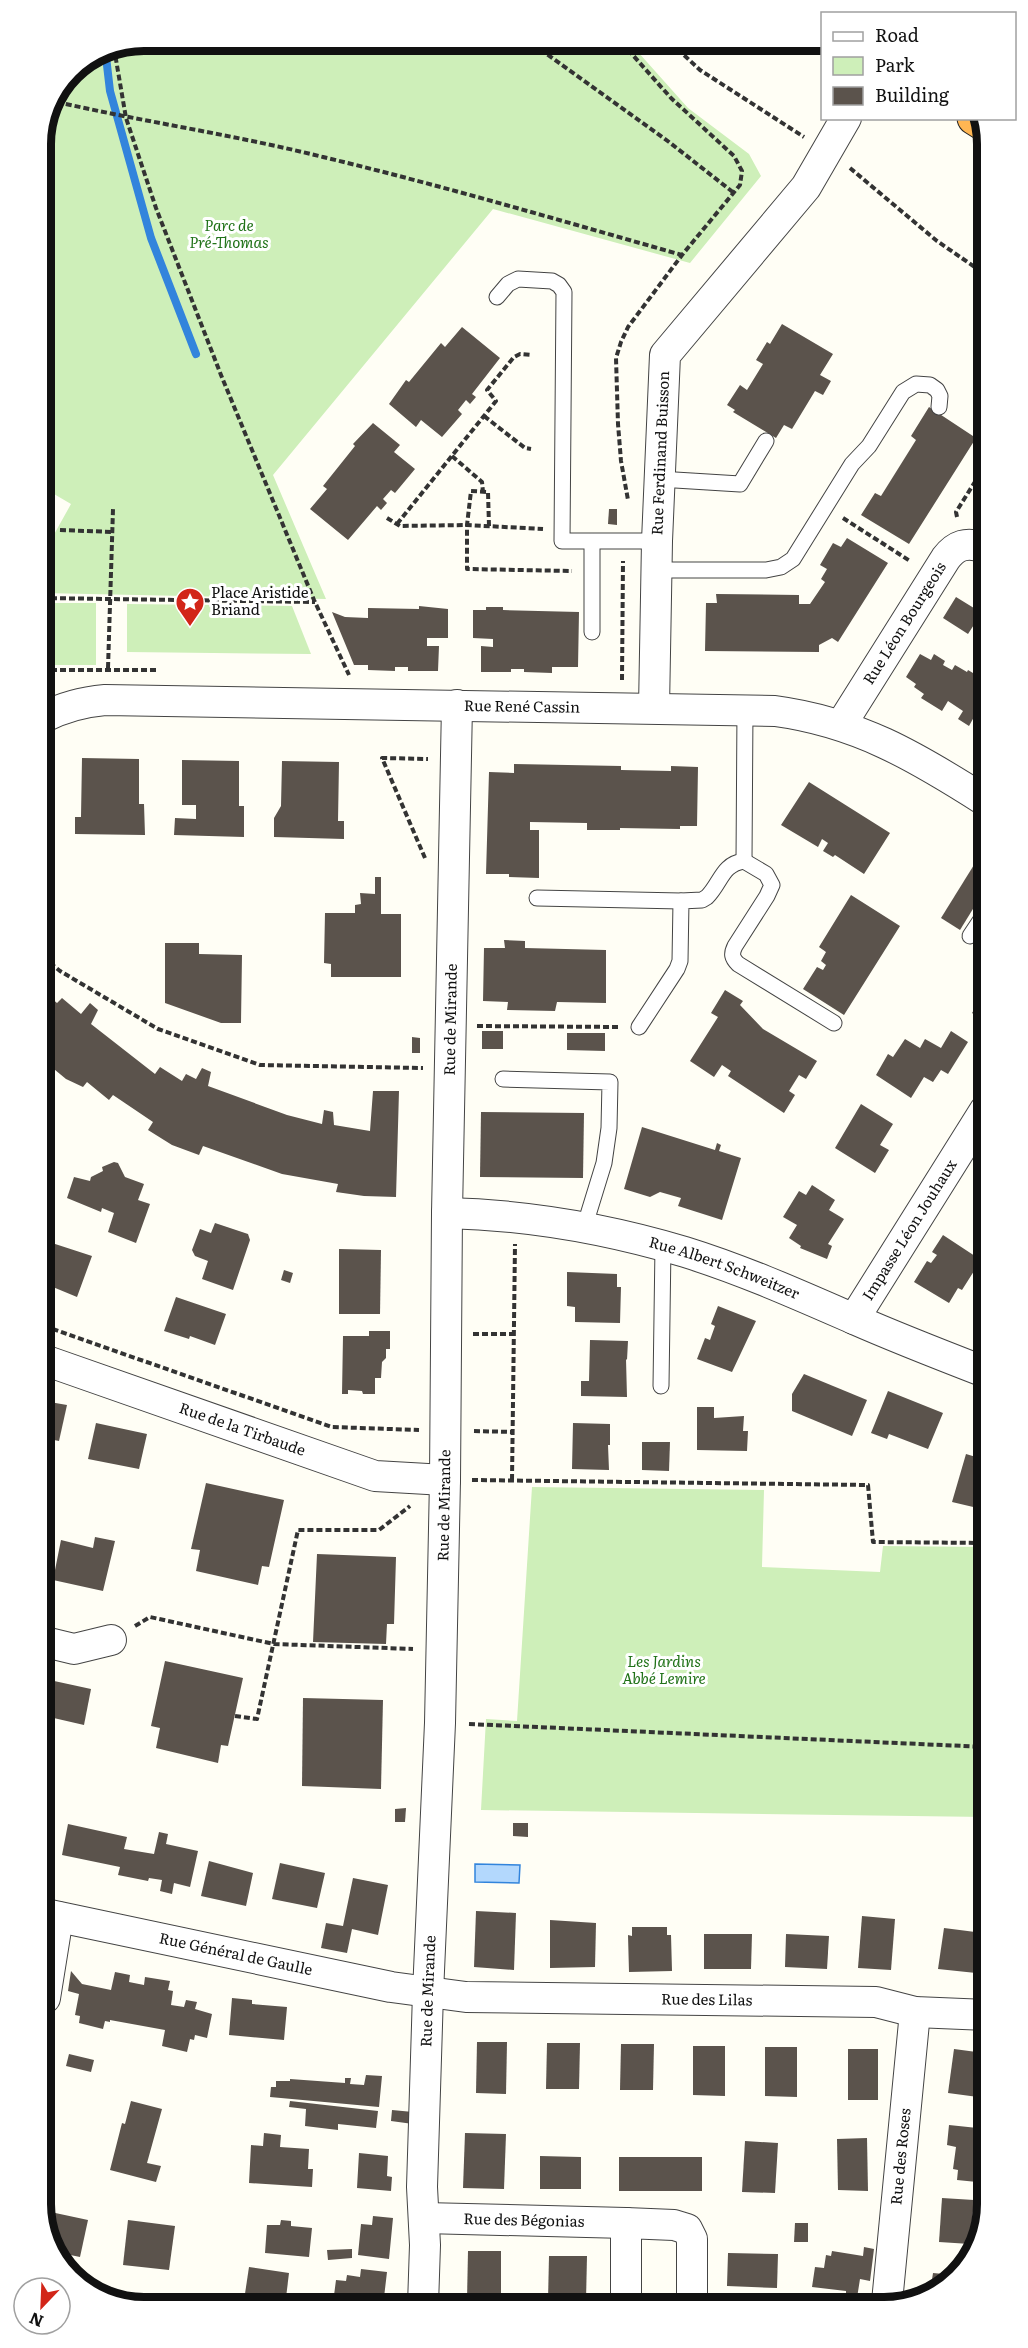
<svg xmlns="http://www.w3.org/2000/svg" width="1028" height="2348" viewBox="0 0 1028 2348" font-family="Literata,serif">
  <style>
    .green { fill: #ceefb9 }
    .water { fill: #b3d8fd; stroke: #3284dc; stroke-width: 1.5 }
    .lines { fill: none; stroke-linecap: round; stroke-linejoin: round }
    .stream { stroke: #3284dc; stroke-width: 8 }
    .building { fill: #5b534c }
    .lane-casing { stroke: #444; stroke-width: 17 }
    .street-casing { stroke: #444; stroke-width: 32 }
    .highway-casing { stroke: #222; stroke-width: 35 }
    .path { stroke: #333; stroke-width: 4; stroke-dasharray: 6 3; stroke-linecap: butt }
    .lane { stroke: #fff; stroke-width: 15 }
    .street { stroke: #fff; stroke-width: 30 }
    .highway { stroke: #ffb653; stroke-width: 33 }
    .labels { text-anchor: middle; stroke-width: 6; stroke-linejoin: round; paint-order: stroke }
    .park-label { font-size: 15px; font-style: italic; fill: #207218; stroke: #fff }
    .street-label { font-size: 15px; fill: #111; stroke: #fff }
    .poi-label { font-size: 15px; fill: #111; stroke: #fff; text-anchor: start }
    .rim { fill: none; stroke: #111; stroke-width: 8 }
  </style>
  <rect width="100%" height="100%" fill="#fffef5"/>
  <!-- green -->
  <g class="green">
    <polygon points="630,43 688,108 749,154 761,176 690,263 493,209 273,475 326,599 42,593 42,556 71,504 42,487 41,137 71,70 104,48"/>
    <rect x="42" y="603" width="54" height="62"/>
    <polygon points="127,604 292,606 311,654 127,652"/>
    <polygon points="532,1487 764,1490 762,1567 880,1572 883,1546 986,1547 986,1817 481,1810 486,1719 517,1721"/>
  </g>
  <!-- water -->
  <polygon class="water" points="475,1864 520,1865 519,1883 475,1882"/>
  <g class="lines">
    <!-- stream -->
    <polyline class="stream" points="105,48 110,91 151,238 196,354"/>
  </g>
  <!-- building -->
  <g class="building">
    <polygon points="782,324 833,354 820,375 831,381 823,395 815,391 792,429 784,425 776,438 733,412 735,410 727,405 740,385 747,390 763,364 756,360 767,342 770,344"/>
    <polygon points="462,327 500,358 472,394 476,397 470,404 466,400 458,410 462,414 442,437 421,420 416,427 389,404 406,380 409,382 441,343 445,347"/>
    <polygon points="929,407 976,438 909,544 861,515 875,493 881,496 916,440 911,436"/>
    <polygon points="373,423 400,445 394,452 415,469 395,493 391,490 383,499 387,503 381,510 377,506 348,540 310,509 327,489 323,486 355,446 353,444"/>
    <polygon points="609,509 617,509 617,525 608,524"/>
    <polygon points="847,538 888,563 838,642 832,638 819,645 819,652 705,651 706,603 717,603 716,594 799,595 799,604 810,604 825,582 821,579 827,569 820,565 833,543 841,547"/>
    <polygon points="956,597 982,613 983,610 983,624 977,620 968,634 943,618"/>
    <polygon points="419,606 448,609 448,638 427,638 427,646 439,646 438,671 408,671 408,667 395,667 395,671 368,670 368,665 354,665 332,612 345,617 368,618 368,608 419,609"/>
    <polygon points="486,607 503,607 503,610 579,612 578,667 552,667 552,673 524,672 524,669 511,669 511,672 481,672 481,646 493,647 493,639 473,638 473,610 486,610"/>
    <polygon points="920,654 931,660 934,654 945,661 943,665 952,670 955,665 967,672 968,670 983,679 984,723 974,717 969,726 958,719 963,711 948,701 942,711 921,698 924,694 914,687 916,684 906,677"/>
    <polygon points="82,758 139,759 139,804 144,804 145,835 75,834 75,817 81,817"/>
    <polygon points="182,760 239,761 239,806 244,806 244,837 174,835 175,818 196,819 196,805 182,805"/>
    <polygon points="282,761 339,762 338,821 344,821 344,839 274,837 274,818 281,806"/>
    <polygon points="514,764 621,766 621,770 671,771 671,766 698,767 697,826 680,826 680,829 620,828 620,830 587,830 587,823 530,822 530,830 539,830 539,878 509,877 509,874 486,874 489,772 514,773"/>
    <polygon points="809,782 890,833 864,874 835,855 833,857 823,851 828,843 822,839 818,847 781,825"/>
    <polygon points="977,860 984,864 984,891 960,930 941,918"/>
    <polygon points="375,877 381,877 381,914 401,914 401,977 331,977 331,964 324,963 325,913 355,913 355,905 361,904 360,893 375,894"/>
    <polygon points="851,895 900,926 844,1015 803,989 817,967 823,970 826,965 821,961 826,952 819,947"/>
    <polygon points="504,940 525,941 525,948 606,950 606,1003 557,1002 555,1011 507,1010 508,1002 483,1001 484,948 505,948"/>
    <polygon points="165,943 199,943 199,954 242,955 241,1023 221,1023 165,1003"/>
    <polygon points="725,990 743,1001 740,1005 763,1029 817,1061 806,1079 799,1075 789,1091 795,1095 784,1113 728,1076 731,1071 722,1065 714,1077 690,1061 718,1017 711,1013"/>
    <polygon points="43,991 57,1003 62,998 81,1014 90,1003 98,1010 91,1024 155,1074 160,1067 182,1081 186,1074 196,1079 202,1068 211,1072 208,1086 287,1115 322,1124 324,1110 333,1112 334,1125 370,1131 373,1091 399,1091 396,1197 364,1196 336,1192 338,1184 282,1174 203,1146 199,1155 172,1145 148,1130 153,1122 113,1095 109,1100 87,1082 83,1087 66,1079 43,1060"/>
    <polygon points="984,994 984,1021 972,1013"/>
    <rect x="482" y="1031" width="21" height="18"/>
    <polygon points="951,1031 968,1042 948,1074 941,1070 933,1082 924,1077 911,1098 876,1075 888,1054 893,1057 905,1039 920,1048 925,1039 941,1048"/>
    <polygon points="567,1033 605,1033 605,1051 567,1050"/>
    <polygon points="412,1037 420,1038 420,1053 412,1053"/>
    <polygon points="861,1104 893,1124 880,1145 889,1150 875,1173 835,1148"/>
    <polygon points="481,1112 584,1113 583,1178 480,1177"/>
    <polygon points="642,1127 715,1150 717,1143 721,1145 719,1151 741,1158 722,1220 678,1206 681,1198 660,1192 650,1197 624,1189"/>
    <polygon points="114,1162 118,1163 125,1177 144,1184 138,1200 150,1204 136,1243 108,1232 114,1213 102,1208 101,1212 67,1198 74,1177 90,1181 91,1177 103,1171 102,1167"/>
    <polygon points="812,1185 835,1200 829,1210 844,1219 828,1244 832,1246 827,1259 800,1248 801,1246 789,1238 797,1225 783,1217 799,1191 806,1195"/>
    <polygon points="215,1223 248,1234 250,1240 233,1290 202,1279 208,1261 195,1256 192,1250 200,1229 211,1233"/>
    <polygon points="44,1234 51,1237 49,1242 92,1256 77,1297 48,1285 48,1287 44,1286"/>
    <polygon points="943,1235 981,1260 962,1290 958,1288 949,1303 914,1282 927,1261 931,1263 937,1255 932,1252"/>
    <polygon points="339,1249 381,1250 380,1314 339,1314"/>
    <polygon points="284,1270 293,1273 290,1283 281,1280"/>
    <polygon points="567,1272 617,1274 617,1287 621,1287 620,1323 575,1322 575,1307 567,1306"/>
    <polygon points="176,1297 226,1314 215,1345 190,1336 189,1339 164,1331"/>
    <polygon points="718,1306 756,1321 732,1372 697,1359 705,1338 710,1340 715,1326 711,1324"/>
    <polygon points="369,1331 390,1331 390,1349 386,1349 386,1358 382,1362 381,1378 375,1378 375,1394 363,1394 362,1391 348,1390 348,1394 342,1394 343,1336 369,1336"/>
    <polygon points="590,1340 628,1341 627,1360 626,1359 627,1397 581,1396 581,1381 589,1381"/>
    <polygon points="804,1374 867,1400 852,1436 792,1411 792,1394"/>
    <polygon points="888,1391 943,1413 928,1449 889,1434 887,1439 871,1433"/>
    <polygon points="44,1401 67,1405 59,1441 44,1438"/>
    <polygon points="697,1407 714,1407 714,1418 744,1416 743,1431 748,1431 747,1451 697,1450"/>
    <polygon points="96,1423 147,1434 139,1469 88,1459"/>
    <polygon points="573,1423 610,1424 610,1445 608,1445 609,1470 572,1469"/>
    <polygon points="642,1442 670,1442 669,1471 642,1470"/>
    <polygon points="966,1454 986,1460 986,1510 952,1502"/>
    <polygon points="206,1483 284,1500 269,1567 262,1566 258,1585 196,1571 200,1550 191,1549"/>
    <polygon points="95,1537 115,1541 103,1591 53,1580 61,1540 93,1548"/>
    <polygon points="317,1554 396,1557 394,1624 387,1624 386,1644 313,1642"/>
    <polygon points="165,1661 243,1678 228,1746 221,1745 218,1763 156,1748 160,1728 151,1726"/>
    <polygon points="45,1679 91,1689 84,1725 45,1716"/>
    <polygon points="303,1698 383,1700 381,1789 302,1786"/>
    <polygon points="406,1808 405,1822 395,1822 395,1809"/>
    <polygon points="513,1823 528,1823 528,1837 513,1836"/>
    <polygon points="68,1824 127,1837 124,1849 154,1854 159,1832 168,1834 166,1844 198,1851 190,1887 174,1883 172,1894 160,1891 162,1880 149,1878 148,1881 118,1875 120,1867 62,1855"/>
    <polygon points="209,1861 253,1873 246,1906 201,1896"/>
    <polygon points="280,1863 325,1873 317,1908 272,1899"/>
    <polygon points="353,1878 388,1885 378,1935 352,1929 347,1953 321,1948 326,1923 343,1926"/>
    <polygon points="476,1911 516,1913 514,1970 474,1967"/>
    <polygon points="862,1916 895,1919 891,1970 858,1968"/>
    <polygon points="550,1920 596,1923 595,1967 550,1968"/>
    <polygon points="632,1927 667,1927 667,1935 671,1935 672,1971 629,1972 628,1935 632,1936"/>
    <polygon points="944,1928 983,1933 976,1973 938,1969"/>
    <polygon points="704,1934 752,1934 751,1969 704,1969"/>
    <polygon points="786,1934 829,1936 827,1969 785,1967"/>
    <polygon points="71,1971 82,1984 111,1990 115,1972 130,1975 129,1982 144,1985 145,1977 170,1981 168,1990 173,1991 171,2005 184,2007 186,2000 197,2002 195,2009 212,2014 207,2038 195,2035 194,2040 190,2039 187,2052 162,2046 165,2030 110,2020 110,2022 105,2021 103,2029 79,2023 80,2016 75,2015 79,1994 68,1991"/>
    <polygon points="232,1998 252,2000 252,2004 287,2007 284,2040 229,2035"/>
    <polygon points="477,2042 507,2042 506,2094 476,2093"/>
    <polygon points="547,2043 580,2043 579,2089 546,2089"/>
    <polygon points="621,2044 654,2044 653,2090 620,2090"/>
    <polygon points="693,2046 725,2046 725,2096 693,2095"/>
    <polygon points="765,2047 797,2047 797,2097 765,2096"/>
    <rect x="848" y="2049" width="30" height="51"/>
    <polygon points="954,2049 984,2053 978,2097 948,2093"/>
    <polygon points="69,2054 94,2060 91,2072 66,2066"/>
    <polygon points="366,2075 382,2076 379,2107 270,2097 271,2087 276,2087 276,2081 290,2081 290,2079 345,2083 345,2078 351,2078 350,2084 364,2085"/>
    <polygon points="131,2101 162,2109 147,2163 161,2166 156,2182 110,2170 122,2123 125,2124"/>
    <polygon points="290,2101 378,2111 376,2128 338,2124 338,2130 305,2126 306,2109 289,2107"/>
    <polygon points="392,2110 413,2112 413,2124 391,2121"/>
    <polygon points="949,2125 987,2129 987,2183 957,2180 958,2170 953,2169 956,2147 947,2145"/>
    <polygon points="264,2133 281,2135 280,2147 309,2149 308,2169 313,2169 312,2187 249,2183 251,2145 263,2146"/>
    <polygon points="465,2133 506,2134 504,2189 463,2188"/>
    <polygon points="867,2138 868,2191 838,2190 837,2139"/>
    <polygon points="745,2141 778,2143 775,2193 742,2192"/>
    <polygon points="359,2153 388,2156 387,2176 392,2177 391,2191 357,2188"/>
    <polygon points="540,2156 581,2157 581,2189 540,2189"/>
    <rect x="619" y="2157" width="83" height="34"/>
    <polygon points="942,2198 974,2200 970,2244 939,2242"/>
    <polygon points="46,2211 88,2220 80,2257 56,2252 46,2238"/>
    <polygon points="373,2216 393,2218 389,2259 358,2255 361,2224 372,2225"/>
    <polygon points="128,2220 175,2226 169,2270 123,2265"/>
    <polygon points="281,2220 291,2221 291,2226 312,2228 309,2257 265,2253 267,2225 280,2225"/>
    <polygon points="795,2223 808,2223 808,2242 794,2242"/>
    <polygon points="864,2247 874,2249 870,2281 860,2279 857,2298 846,2296 846,2291 812,2287 815,2267 824,2268 826,2255 831,2256 832,2251 863,2256"/>
    <polygon points="352,2249 352,2258 328,2260 327,2250"/>
    <polygon points="468,2251 501,2251 501,2301 467,2300"/>
    <polygon points="728,2253 778,2254 777,2288 727,2286"/>
    <polygon points="549,2256 587,2256 586,2301 548,2301"/>
    <polygon points="249,2267 289,2273 285,2306 243,2307"/>
    <polygon points="361,2269 387,2272 383,2306 336,2306 336,2303 333,2303 336,2280 346,2281 347,2275 360,2277"/>
    <polygon points="933,2273 955,2275 930,2293"/>
  </g>
  <g class="lines">
    <!-- lane casing -->
    <g class="lane-casing">
      <g id="lane">
        <polyline points="497,297 508,284 518,279 552,281 559,285 564,292 562,541 657,541"/>
        <polyline points="659,479 740,484 766,441"/>
        <polyline points="592,542 592,632"/>
        <polyline points="656,570 766,570 781,567 793,559 852,464 869,446 903,392 916,384 930,385 937,390 940,396 939,407"/>
        <path d="M744,861l22,13 6,11 -5,11 -32,50c-4,8 -3,12 3,18l96,59"/>
        <polyline points="537,898 681,901"/>
        <polyline points="970,936 984,915"/>
        <path d="M639,1027l38,-58 3,-8 1,-60 21,-1 5,-3c14,-14 15,-33 37,-36l1,-152"/>
        <polyline points="503,1079 610,1082 609,1128 604,1163 584,1228"/>
        <polyline points="661,1386 663,1246"/>
      </g>
    </g>
    <!-- street casing -->
    <g class="street-casing">
      <g id="street">
        <path id="s1" d="M654,708l3,-167 8,-186 141,-168 40,-69"/>
        <path id="s2" d="M42,718c21,-11 39,-16 63,-18l670,11c82,11 140,45 209,89"/>
        <path id="s3" d="M841,725l105,-167c10,-13 20,-16 37,-11"/>
        <path id="s4" d="M447,1213c80,2 161,16 238,39 58,18 114,43 169,67 43,19 87,36 131,53"/>
        <path id="s5" d="M854,1319l131,-209"/>
        <path id="s6" d="M44,1360l331,116 70,4"/>
        <polyline points="45,1642 74,1649 111,1640"/>
        <path id="s7" d="M45,1914l346,73 75,10 410,5 39,10 72,3"/>
        <polyline points="45,1998 58,1917"/>
        <path id="s8" d="M424,2218l202,5"/>
        <path id="s9" d="M887,2302l28,-290"/>
        <polyline points="626,2304 626,2223 674,2225 687,2229 692,2239 692,2303"/>
        <path id="s10" d="M423,2305l2,-60 -3,-58 6,-194 12,-270 5,-243 2,-267 10,-508"/>
      </g>
    </g>
    <!-- highway casing -->
    <g class="highway-casing">
      <polyline id="highway" points="974,118 982,123"/>
    </g>
    <!-- path -->
    <g class="path">
      <polyline points="622,43 671,98 734,156 742,171 740,185 682,255 628,327 621,342 616,358 618,424 621,461 628,500"/>
      <polyline points="671,43 700,70 804,137"/>
      <polyline points="533,44 669,142 734,193"/>
      <polyline points="114,48 126,118 156,208 221,375 314,600 349,675"/>
      <path d="M57,102c88,20 178,33 266,55 121,29 239,64 359,98"/>
      <polyline points="850,168 937,241 982,272"/>
      <polyline points="484,416 525,448 531,449"/>
      <polyline points="452,456 482,482 483,492"/>
      <polyline points="957,517 956,512 983,469"/>
      <polyline points="387,518 400,526 467,525 543,529"/>
      <polyline points="843,518 910,561"/>
      <polyline points="397,524 496,401 487,390 514,357 520,354 531,355"/>
      <polyline points="489,526 488,492 471,491 467,525 467,569 572,571"/>
      <polyline points="60,530 113,532"/>
      <polyline points="42,598 315,602"/>
      <polyline points="108,668 113,509"/>
      <polyline points="42,670 158,670"/>
      <polyline points="622,680 623,561"/>
      <polyline points="425,858 382,758 428,759"/>
      <polyline points="43,957 60,971 158,1029 260,1065 423,1068"/>
      <polyline points="477,1026 619,1027"/>
      <polyline points="44,1326 332,1427 419,1430"/>
      <polyline points="473,1334 514,1334"/>
      <polyline points="474,1431 513,1432"/>
      <polyline points="472,1480 868,1485 873,1542 986,1543"/>
      <polyline points="512,1480 515,1244"/>
      <polyline points="135,1626 150,1617 274,1644 413,1649"/>
      <polyline points="235,1716 257,1719 298,1530 379,1530 410,1506"/>
      <polyline points="469,1724 986,1747"/>
    </g>
    <!-- lane -->
    <use href="#lane" class="lane"/>
    <!-- street -->
    <use href="#street" class="street"/>
    <!-- highway -->
    <use href="#highway" class="highway"/>
  </g>
  <!-- icons -->
  <defs>
    <g id="sight-pin" transform="scale(1.5)"><path d="M0 17L-7.5 6A9.5 9.5 0 1 1 7.5 6Z" fill="#d22518" stroke="#fff"/><path d="M0-6L1.8-2.2L6-1.7L2.9 1.2L3.7 5.4L0 3.3L-3.7 5.4L-2.9 1.2L-6-1.7L-1.8-2.2Z" fill="#fff"/></g>
  </defs>
  <g fill-rule="evenodd">
    <use href="#sight-pin" x="190" y="602"/>
  </g>
  <g class="labels">
    <!-- park labels -->
    <g class="park-label">
      <text x="229" y="231">Parc de<tspan x="229" dy="17">Pré-Thomas</tspan></text>
      <text x="664" y="1667">Les Jardins<tspan x="664" dy="17">Abbé Lemire</tspan></text>
    </g>
    <!-- street labels -->
    <g class="street-label">
      <text dy="5" stroke="none"><textPath href="#s1" startOffset="255">Rue Ferdinand Buisson</textPath></text>
      <text dy="5" stroke="none"><textPath href="#s3" startOffset="120">Rue Léon Bourgeois</textPath></text>
      <text dy="5" stroke="none"><textPath href="#s2" startOffset="483">Rue René Cassin</textPath></text>
      <text dy="5" stroke="none"><textPath href="#s10" startOffset="1286">Rue de Mirande</textPath></text>
      <text dy="5" stroke="none"><textPath href="#s5" startOffset="105">Impasse Léon Jouhaux</textPath></text>
      <text dy="5" stroke="none"><textPath href="#s4" startOffset="284">Rue Albert Schweitzer</textPath></text>
      <text dy="5" stroke="none"><textPath href="#s6" startOffset="210">Rue de la Tirbaude</textPath></text>
      <text dy="5" stroke="none"><textPath href="#s10" startOffset="800">Rue de Mirande</textPath></text>
      <text dy="5" stroke="none"><textPath href="#s7" startOffset="195">Rue Général de Gaulle</textPath></text>
      <text dy="5" stroke="none"><textPath href="#s10" startOffset="314">Rue de Mirande</textPath></text>
      <text dy="5" stroke="none"><textPath href="#s7" startOffset="670">Rue des Lilas</textPath></text>
      <text dy="5" stroke="none"><textPath href="#s9" startOffset="146">Rue des Roses</textPath></text>
      <text dy="5" stroke="none"><textPath href="#s8" startOffset="100">Rue des Bégonias</textPath></text>
    </g>
    <!-- poi labels -->
    <g class="poi-label">
      <text x="211" y="598">Place Aristide<tspan x="211" dy="17">Briand</tspan></text>
    </g>
  </g>
  <!-- crop -->
  <path d="M0 0H1028V2348H0ZM144 51H884A93 93 0 0 1 977 144V2204A93 93 0 0 1 884 2297H144A93 93 0 0 1 51 2204V144A93 93 0 0 1 144 51Z" fill="#fff" fill-rule="evenodd"/>
  <path class="rim" d="M144 51H884A93 93 0 0 1 977 144V2204A93 93 0 0 1 884 2297H144A93 93 0 0 1 51 2204V144A93 93 0 0 1 144 51Z"/>
  <!-- legend -->
  <rect x="821" y="12" width="195" height="108" fill="#ffffff" stroke="#a0a0a0" stroke-width="1.5"/>
  <rect x="833" y="32" width="30" height="9" fill="#ffffff" stroke="#a0a0a0" stroke-width="1.5"/>
  <text x="875" y="42" font-size="18" fill="#111111">Road</text>
  <rect x="833" y="57" width="30" height="18" fill="#ceefb9" stroke="#a0a0a0" stroke-width="1.5"/>
  <text x="875" y="72" font-size="18" fill="#111111">Park</text>
  <rect x="833" y="87" width="30" height="18" fill="#5b534c" stroke="#a0a0a0" stroke-width="1.5"/>
  <text x="875" y="102" font-size="18" fill="#111111">Building</text>
  <!-- north arrow -->
  <g transform="translate(42 2306) rotate(203)"><circle r="28" fill="#ffffff" stroke="#a0a0a0" stroke-width="1.5"/>
  <path d="M0-4.5L10 22L0 15L-10 22Z" fill="#d22518"/>
  <text y="-9" font-size="16" font-weight="bold" text-anchor="middle" fill="#111111">N</text>
  </g>
</svg>
